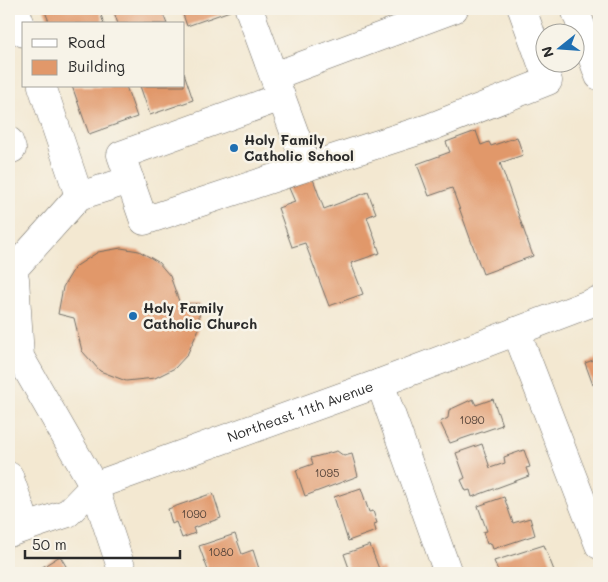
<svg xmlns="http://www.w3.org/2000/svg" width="608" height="582" viewBox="0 0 608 582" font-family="Mali,sans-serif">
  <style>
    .building { fill: #e1986a }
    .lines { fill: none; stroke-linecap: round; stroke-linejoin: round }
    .minor-casing { stroke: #716d65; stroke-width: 29 }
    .minor { stroke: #fff; stroke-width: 28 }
    .poi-dot { fill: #1f6fb2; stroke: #f7f3e8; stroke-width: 2 }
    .labels { text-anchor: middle; stroke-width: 5; stroke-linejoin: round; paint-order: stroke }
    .number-label { font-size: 11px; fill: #58463b }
    .poi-label { font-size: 14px; font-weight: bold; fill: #2b2b2b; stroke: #f7f3e8; text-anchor: start }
    .street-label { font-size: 14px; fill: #2b2b2b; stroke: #f7f3e8 }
  </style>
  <rect width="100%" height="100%" fill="#f7f3e8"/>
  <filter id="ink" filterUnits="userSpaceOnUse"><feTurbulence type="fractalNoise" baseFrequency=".02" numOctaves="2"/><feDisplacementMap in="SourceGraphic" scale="10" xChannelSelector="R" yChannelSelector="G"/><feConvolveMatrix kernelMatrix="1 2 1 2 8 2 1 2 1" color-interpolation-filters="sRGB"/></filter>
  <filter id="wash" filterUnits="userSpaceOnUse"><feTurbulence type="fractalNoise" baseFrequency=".0096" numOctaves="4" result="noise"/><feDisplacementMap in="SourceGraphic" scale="20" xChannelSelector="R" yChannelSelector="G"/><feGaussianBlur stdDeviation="1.12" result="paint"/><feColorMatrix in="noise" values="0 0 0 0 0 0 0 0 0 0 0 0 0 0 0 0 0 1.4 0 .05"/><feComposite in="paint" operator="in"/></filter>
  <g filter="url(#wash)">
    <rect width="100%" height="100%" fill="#f3e8d1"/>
    <g id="blocks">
      <!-- building -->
      <g class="building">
        <polygon points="44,9 99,9 104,24 50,24"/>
        <polygon points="113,9 161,9 167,24 118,24"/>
        <polygon points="181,9 229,9 230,11 187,26"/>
        <polygon points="184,73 193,100 150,115 140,86 184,86"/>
        <polygon points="72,86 126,86 137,117 89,134"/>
        <polygon points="476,131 481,145 489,142 491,146 517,137 523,155 500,163 533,256 483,274 452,188 429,196 417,164 450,152 446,142"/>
        <polygon points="313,179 324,209 368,192 376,213 367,217 380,253 351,263 363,294 329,306 305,243 292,247 278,208 295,202 289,188"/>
        <polygon points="121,248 139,251 158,262 170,276 180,304 200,304 198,331 187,355 175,368 155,378 126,381 100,371 82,351 74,318 58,314 63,287 75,267 98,252"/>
        <polygon points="599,355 599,383 593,385 585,363 596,359 595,357"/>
        <polygon points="473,399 476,405 493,399 502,425 450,443 440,422 448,418 449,410"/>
        <polygon points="482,444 490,468 505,463 504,457 524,450 530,467 526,468 529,476 472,497 470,490 466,491 461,480 465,478 456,453"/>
        <polygon points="337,451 344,456 352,454 358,476 305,496 296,470 313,464 311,458"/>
        <polygon points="361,488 369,512 373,511 377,523 374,524 376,531 348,541 334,497"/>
        <polygon points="213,493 221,518 193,528 195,533 182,538 176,522 172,524 168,509"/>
        <polygon points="504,497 513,523 530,518 535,535 493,549 491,543 487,544 483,532 487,531 478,506"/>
        <polygon points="235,534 242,554 253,550 260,572 209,573 199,546"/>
        <polygon points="370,545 379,569 383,568 385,573 342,573 341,570 349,568 344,554"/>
        <polygon points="544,545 555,573 499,573 494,561"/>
        <polygon points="60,556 70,573 33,573 44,566"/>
      </g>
    </g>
  </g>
  <g filter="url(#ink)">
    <use href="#blocks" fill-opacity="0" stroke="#716d65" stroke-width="1"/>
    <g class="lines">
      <!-- minor casing -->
      <g class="minor-casing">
        <g id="minor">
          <polyline points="15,9 24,33"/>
          <polyline points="249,9 307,167 431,127 548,81 522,9"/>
          <polyline points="575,9 599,76"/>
          <polyline points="274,76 454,9"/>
          <polyline points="42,86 79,196"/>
          <polyline points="281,97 121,155 144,221 307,167"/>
          <polyline points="9,141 12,149"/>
          <polyline points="9,262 15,279 20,357 94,486 123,573"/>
          <polyline points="12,271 79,196 130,180"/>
          <polyline points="516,331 599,545"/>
          <polyline points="380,383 448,573"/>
          <polyline points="9,476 27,527"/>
          <path id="s1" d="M9,533l59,-20 26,-27 286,-103 219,-83"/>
        </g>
      </g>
      <!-- minor -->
      <use href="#minor" class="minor"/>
    </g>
  </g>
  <!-- markers -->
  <g class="poi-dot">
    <circle cx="234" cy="148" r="5"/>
    <circle cx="133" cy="316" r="5"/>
  </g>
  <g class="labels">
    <!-- number labels -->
    <g class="number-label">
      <text x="472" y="424">1090</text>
      <text x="327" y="477">1095</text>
      <text x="194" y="518">1090</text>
      <text x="221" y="556">1080</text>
    </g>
    <!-- poi labels -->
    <g class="poi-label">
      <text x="244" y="145">Holy Family<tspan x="244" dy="16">Catholic School</tspan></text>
      <text x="143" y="313">Holy Family<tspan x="143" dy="16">Catholic Church</tspan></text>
    </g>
    <!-- street labels -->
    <g class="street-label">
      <text dy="5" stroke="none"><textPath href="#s1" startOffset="319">Northeast 11th Avenue</textPath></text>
    </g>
  </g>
  <!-- margin -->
  <rect width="608" height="582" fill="none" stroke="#f7f3e8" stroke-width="30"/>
  <!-- legend -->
  <rect x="22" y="22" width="162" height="65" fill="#f7f3e8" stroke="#a5a39c"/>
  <rect x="32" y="39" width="25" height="8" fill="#ffffff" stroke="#a5a39c"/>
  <text x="68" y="48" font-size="15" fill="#2b2b2b">Road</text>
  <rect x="32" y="60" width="25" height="15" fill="#e1986a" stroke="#a5a39c"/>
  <text x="68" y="72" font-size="15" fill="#2b2b2b">Building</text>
  <!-- north arrow -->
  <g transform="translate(560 48) rotate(253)"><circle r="24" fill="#f7f3e8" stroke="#a5a39c"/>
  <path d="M0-4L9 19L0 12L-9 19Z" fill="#1f6fb2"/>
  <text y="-8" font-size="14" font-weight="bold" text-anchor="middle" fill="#2b2b2b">N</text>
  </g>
  <!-- scale -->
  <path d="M25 550v8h155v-8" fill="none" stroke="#2b2b2b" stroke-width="2.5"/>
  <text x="32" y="550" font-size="15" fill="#2b2b2b" stroke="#f7f3e8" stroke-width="4" paint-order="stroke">50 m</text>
</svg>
